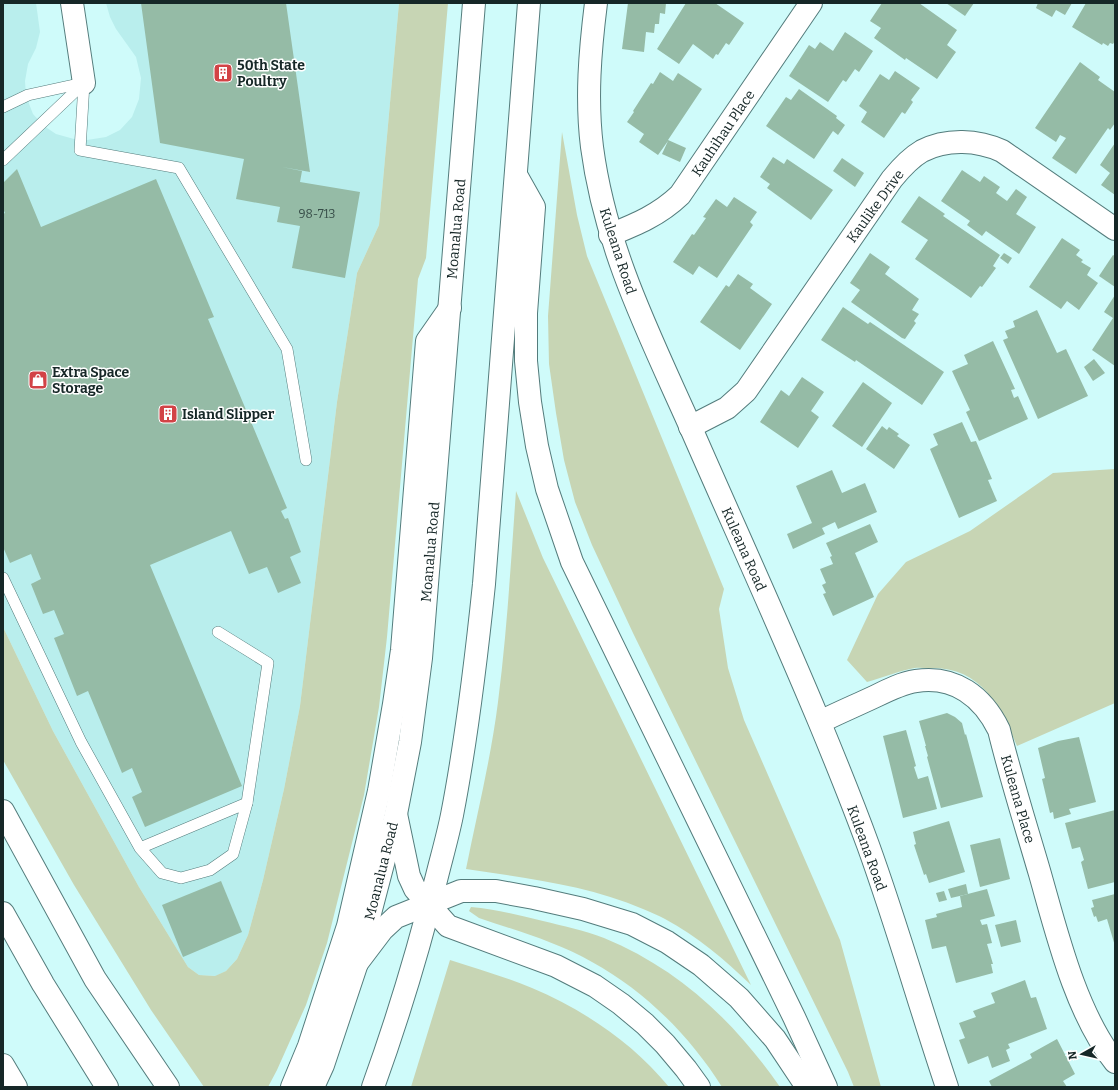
<svg xmlns="http://www.w3.org/2000/svg" width="1118" height="1090" viewBox="0 0 1118 1090" font-family="Bitter,serif">
  <style>
    .built { fill: #b9eeed }
    .green { fill: #c7d5b4 }
    .building { fill: #95bba6 }
    .lines { fill: none; stroke-linecap: round; stroke-linejoin: round }
    .service-casing { stroke: #547c7c; stroke-width: 12 }
    .minor-casing { stroke: #547c7c; stroke-width: 24 }
    .secondary-casing { stroke: #547c7c; stroke-width: 24 }
    .motorway-casing { stroke: #547c7c; stroke-width: 24 }
    .service { stroke: #fff; stroke-width: 11 }
    .minor { stroke: #fff; stroke-width: 22 }
    .secondary { stroke: #fff; stroke-width: 22 }
    .motorway { stroke: #fff; stroke-width: 22 }
    .labels { text-anchor: middle; stroke-width: 3; stroke-linejoin: round; paint-order: stroke }
    .number-label { font-size: 12px; fill: #364c47 }
    .poi-label { font-size: 14px; font-weight: bold; fill: #162727; stroke: #fff; text-anchor: start }
    .street-label { font-size: 14px; fill: #162727; stroke: #fff }
  </style>
  <rect width="100%" height="100%" fill="#cffbfa"/>
  <!-- built -->
  <polygon class="built" points="3,3 36,3 40,32 36,48 28,64 25,81 26,96 33,114 44,126 56,134 74,139 87,140 106,137 120,130 132,117 139,99 141,78 136,57 116,29 110,17 106,3 399,3 379,225 357,273 337,402 300,706 284,789 263,880 248,935 237,959 226,971 216,976 199,975 188,967 139,887 53,731 3,627"/>
  <!-- green -->
  <g class="green">
    <polygon points="399,3 448,3 426,258 418,279 387,637 379,707 364,795 327,943 306,1005 277,1070 268,1087 204,1087 151,1010 74,885 3,760 3,627 53,731 139,887 188,967 199,975 215,976 226,971 237,959 248,935 263,880 284,789 300,706 337,402 357,273 379,225"/>
    <polygon points="562,132 577,215 587,256 724,589 719,609 728,668 744,720 840,940 881,1087 854,1087 848,1072 633,633 592,545 575,502 564,460 556,413 549,364 548,316"/>
    <path d="M1115,469v234l-98,43c-17,-41 -37,-80 -88,-78 -6,0 -13,-1 -19,1 -14,3 -29,9 -43,13l-20,-22 31,-66 28,-32 64,-31 83,-58z"/>
    <path d="M516,491l27,67 208,427c-26,-25 -54,-49 -86,-66 -7,-4 -15,-7 -22,-10 -56,-24 -117,-31 -177,-40 11,-55 25,-111 32,-167 9,-70 13,-141 18,-211z"/>
    <path d="M471,907c24,2 48,8 72,14 20,5 41,9 61,17 75,31 130,83 176,149h-58c-32,-51 -77,-96 -130,-125 -35,-20 -75,-31 -113,-44l-10,-7z"/>
    <path d="M450,960c27,9 56,17 82,28 52,22 101,55 137,99h-258z"/>
  </g>
  <!-- building -->
  <g class="building">
    <polygon points="141,3 286,3 310,172 282,167 302,171 300,182 360,192 345,278 292,268 300,226 277,222 280,207 236,199 244,159 160,143"/>
    <polygon points="628,3 666,3 665,14 660,13 659,24 655,24 654,33 646,32 644,52 622,49"/>
    <polygon points="686,3 715,3 744,23 729,45 726,43 718,55 716,54 713,59 693,44 679,64 657,49"/>
    <polygon points="882,3 919,3 957,30 947,45 956,52 937,79 906,58 905,60 874,38 881,28 870,21"/>
    <polygon points="946,3 974,3 965,16"/>
    <polygon points="1038,3 1072,3 1065,15 1056,10 1052,17 1036,8"/>
    <polygon points="1086,3 1115,3 1115,41 1113,44 1110,43 1108,46 1103,43 1102,45 1072,27"/>
    <polygon points="845,32 873,51 859,72 855,69 846,82 843,80 828,102 789,76 809,45 815,49 820,42 833,51"/>
    <polygon points="1080,62 1100,77 1098,80 1115,92 1115,123 1110,130 1108,128 1076,174 1052,158 1066,138 1060,135 1056,142 1035,128"/>
    <polygon points="895,71 920,88 911,100 913,102 905,114 902,112 884,138 861,122 867,112 859,106 880,74 889,80"/>
    <polygon points="660,72 673,81 678,73 702,89 668,140 686,148 680,162 662,154 668,141 658,155 639,142 644,134 627,122 634,112 633,111 651,83 653,84"/>
    <polygon points="799,89 837,116 836,118 845,125 838,135 833,131 814,159 766,126 786,97 791,100"/>
    <polygon points="1115,143 1115,195 1101,185 1110,173 1100,165"/>
    <polygon points="773,157 784,164 787,159 833,190 811,220 767,188 770,184 760,177"/>
    <polygon points="842,158 864,173 855,187 833,171"/>
    <polygon points="17,169 41,227 156,179 214,317 208,319 287,508 281,511 285,519 288,518 301,552 290,557 301,583 278,593 267,567 249,574 231,531 150,565 242,786 145,827 132,797 142,792 132,768 122,773 88,691 77,696 54,638 64,634 54,610 43,614 31,584 41,579 31,554 10,563 3,547 3,214 5,213 3,209 3,183"/>
    <polygon points="962,170 980,182 984,176 1000,187 996,193 1007,201 1016,189 1027,197 1016,214 1036,227 1019,254 986,231 982,236 967,225 970,221 941,201"/>
    <polygon points="919,196 945,214 943,216 1000,255 993,266 996,268 982,287 980,286 971,298 915,259 928,240 901,222"/>
    <polygon points="734,197 757,212 750,222 753,225 717,278 699,266 693,275 673,262 692,234 694,235 706,218 703,217 716,199 727,207"/>
    <polygon points="1062,238 1080,250 1076,255 1083,260 1081,262 1091,268 1087,275 1098,283 1079,310 1067,301 1061,309 1029,287"/>
    <polygon points="870,253 890,267 885,274 919,299 912,310 919,314 914,321 916,323 905,339 902,338 851,302 860,290 850,283"/>
    <polygon points="1004,253 1012,258 1008,264 1000,258"/>
    <polygon points="1113,255 1115,256 1115,287 1099,276"/>
    <polygon points="738,274 753,284 750,288 772,304 740,350 700,322 726,285 729,287"/>
    <polygon points="1115,295 1115,366 1092,350 1113,318 1104,312"/>
    <polygon points="843,307 868,324 870,322 944,372 922,405 856,360 855,362 821,340"/>
    <polygon points="1037,310 1057,353 1066,349 1088,396 1038,419 1003,340 1008,338 1005,331 1015,327 1013,321"/>
    <polygon points="993,341 1015,389 1011,390 1014,398 1018,396 1028,419 979,441 966,412 970,410 952,371 968,364 964,355"/>
    <polygon points="1094,359 1105,373 1093,381 1084,367"/>
    <polygon points="802,377 824,392 811,411 819,417 798,448 760,422 781,390 789,396"/>
    <polygon points="863,382 892,403 862,447 832,426"/>
    <polygon points="962,422 971,442 976,441 992,479 988,480 997,501 959,518 930,449 938,445 933,434"/>
    <polygon points="882,426 887,430 889,427 899,434 897,436 910,445 894,469 866,449"/>
    <polygon points="832,470 842,493 865,483 877,512 838,529 835,522 822,528 825,534 793,549 787,534 812,523 796,486"/>
    <polygon points="870,524 878,542 855,553 874,597 833,616 823,594 826,593 822,585 826,583 820,569 833,564 830,557 832,556 826,543"/>
    <polygon points="947,713 955,717 962,723 965,735 966,734 983,797 941,808 927,757 928,756 925,746 926,746 919,721"/>
    <polygon points="906,730 916,766 914,767 918,779 928,776 937,809 903,818 883,736"/>
    <polygon points="1079,737 1096,802 1069,809 1071,814 1054,819 1053,812 1050,813 1042,779 1045,778 1038,748 1058,741"/>
    <polygon points="1115,810 1115,882 1088,889 1081,862 1084,860 1080,847 1072,849 1065,823"/>
    <polygon points="949,821 965,872 929,883 926,874 924,875 914,845 916,844 913,832"/>
    <polygon points="1000,838 1010,879 980,887 970,845"/>
    <polygon points="221,881 242,932 183,957 162,905"/>
    <polygon points="966,884 968,894 951,898 948,889"/>
    <polygon points="987,889 995,916 980,920 982,925 987,924 992,943 987,944 993,964 991,964 993,973 956,983 946,946 932,949 925,920 937,917 936,914 962,907 960,896"/>
    <polygon points="944,891 947,900 939,902 936,893"/>
    <polygon points="1115,894 1115,946 1107,919 1098,922 1096,916 1094,917 1091,908 1094,907 1092,900"/>
    <polygon points="1016,920 1021,942 1001,947 995,925"/>
    <polygon points="1025,980 1031,998 1036,997 1047,1029 1008,1044 1010,1048 1006,1050 1010,1061 992,1068 988,1056 968,1064 959,1040 965,1038 959,1023 976,1017 973,1011 995,1003 991,993"/>
    <polygon points="1057,1039 1075,1074 1063,1081 1067,1087 992,1087 989,1081 1032,1058 1030,1054"/>
  </g>
  <g class="lines">
    <!-- service casing -->
    <g class="service-casing">
      <g id="service">
        <polyline points="84,83 80,150 179,168 287,349 306,460"/>
        <polyline points="3,107 28,95 83,83"/>
        <polyline points="3,160 84,83"/>
        <polyline points="3,578 81,742 140,848 162,873 181,878 210,870 233,854 247,803 140,848"/>
        <polyline points="218,632 268,663 247,803"/>
      </g>
    </g>
    <!-- minor casing -->
    <g class="minor-casing">
      <g id="minor">
        <polyline points="72,3 84,83"/>
        <path d="M596,3c-6,48 -10,96 -4,144 13,99 55,183 95,272 44,101 90,201 132,302 17,41 34,83 49,124 29,80 52,162 79,242"/>
        <path d="M610,235c27,-11 49,-20 70,-40l131,-192"/>
        <path d="M690,427l37,-19 19,-17 146,-212c9,-11 18,-21 30,-28 25,-13 56,-11 80,0l113,78"/>
        <path d="M820,722c18,-9 37,-17 56,-26 12,-6 26,-13 40,-15 39,-6 67,16 83,49 12,49 27,96 41,144 17,60 36,139 75,188"/>
      </g>
    </g>
    <!-- secondary casing -->
    <g class="secondary-casing">
      <g id="secondary">
        <polyline points="313,1087 323,1065 357,963 396,814 410,742 421,658 474,3"/>
        <path d="M373,1087c25,-69 46,-139 64,-211 5,-20 11,-41 15,-61 15,-77 24,-154 32,-231l45,-581"/>
      </g>
    </g>
    <!-- motorway casing -->
    <g class="motorway-casing">
      <g id="motorway">
        <polyline points="516,175 534,207 526,313 526,361 530,402 537,446 547,489 572,562 794,1017 826,1087"/>
        <polyline points="3,811 95,979 168,1087"/>
        <polyline points="396,814 409,876 415,889 448,926 556,966 595,986 621,1004 645,1024 665,1044 686,1069 699,1087"/>
        <polyline points="3,913 43,984 107,1087"/>
        <polyline points="357,963 382,930 396,917 461,891 496,891 534,898 583,909 632,924 667,942 701,965 739,998 775,1039 807,1087"/>
        <polyline points="3,1065 16,1087"/>
        <polyline points="292,1087 309,1046 348,926 379,791 394,704 402,650 427,341 450,308"/>
      </g>
    </g>
    <!-- service -->
    <use href="#service" class="service"/>
    <!-- minor -->
    <use href="#minor" class="minor"/>
    <!-- secondary -->
    <use href="#secondary" class="secondary"/>
    <!-- motorway -->
    <use href="#motorway" class="motorway"/>
  </g>
  <!-- icons -->
  <defs>
    <g id="building-square" transform="scale(1)"><rect x="-9" y="-9" width="18" height="18" rx="4" fill="#d24346" stroke="#fff"/><path d="M-4-6H4V6H1V3H-1V6H-4ZM-2.5-4.3h1.7v1.8h-1.7ZM.8-4.3h1.7v1.8H.8ZM-2.5-1h1.7V.8h-1.7ZM.8-1h1.7V.8H.8Z" fill="#fff"/></g>
    <g id="shop-square" transform="scale(1)"><rect x="-9" y="-9" width="18" height="18" rx="4" fill="#d24346" stroke="#fff"/><path d="M-5-2.5h2.3a2.7 3.5 0 0 1 5.4 0H5L5.5 6h-11ZM-1.5-2.5h3a1.5 2.3 0 0 0-3 0Z" fill="#fff"/></g>
  </defs>
  <g fill-rule="evenodd">
    <use href="#building-square" x="223" y="73"/>
    <use href="#shop-square" x="38" y="380"/>
    <use href="#building-square" x="168" y="414"/>
  </g>
  <g class="labels">
    <!-- number labels -->
    <g class="number-label">
      <text x="317" y="218">98-713</text>
    </g>
    <!-- poi labels -->
    <g class="poi-label">
      <text x="237" y="70">50th State<tspan x="237" dy="16">Poultry</tspan></text>
      <text x="52" y="377">Extra Space<tspan x="52" dy="16">Storage</tspan></text>
      <text x="182" y="419">Island Slipper</text>
    </g>
    <!-- street labels -->
    <g class="street-label">
      <text transform="translate(723 133) rotate(-56)" y="5">Kauhihau Place</text>
      <text transform="translate(875 206) rotate(-54)" y="5">Kaulike Drive</text>
      <text transform="translate(456 229) rotate(-85)" y="5">Moanalua Road</text>
      <text transform="translate(618 251) rotate(72)" y="5">Kuleana Road</text>
      <text transform="translate(744 549) rotate(66)" y="5">Kuleana Road</text>
      <text transform="translate(430 552) rotate(-85)" y="5">Moanalua Road</text>
      <text transform="translate(1018 799) rotate(74)" y="5">Kuleana Place</text>
      <text transform="translate(867 848) rotate(70)" y="5">Kuleana Road</text>
      <text transform="translate(381 871) rotate(-76)" y="5">Moanalua Road</text>
    </g>
  </g>
  <!-- border -->
  <rect width="1118" height="1090" fill="none" stroke="#162727" stroke-width="8"/>
  <!-- north arrow -->
  <g transform="translate(1082 1054) rotate(262)" stroke="#ffffff" stroke-width="3" paint-order="stroke">
  <path d="M0-3L7 15L0 10L-7 15Z" fill="#162727"/>
  <text y="-6" font-size="11" font-weight="bold" text-anchor="middle" fill="#162727">N</text>
  </g>
</svg>
